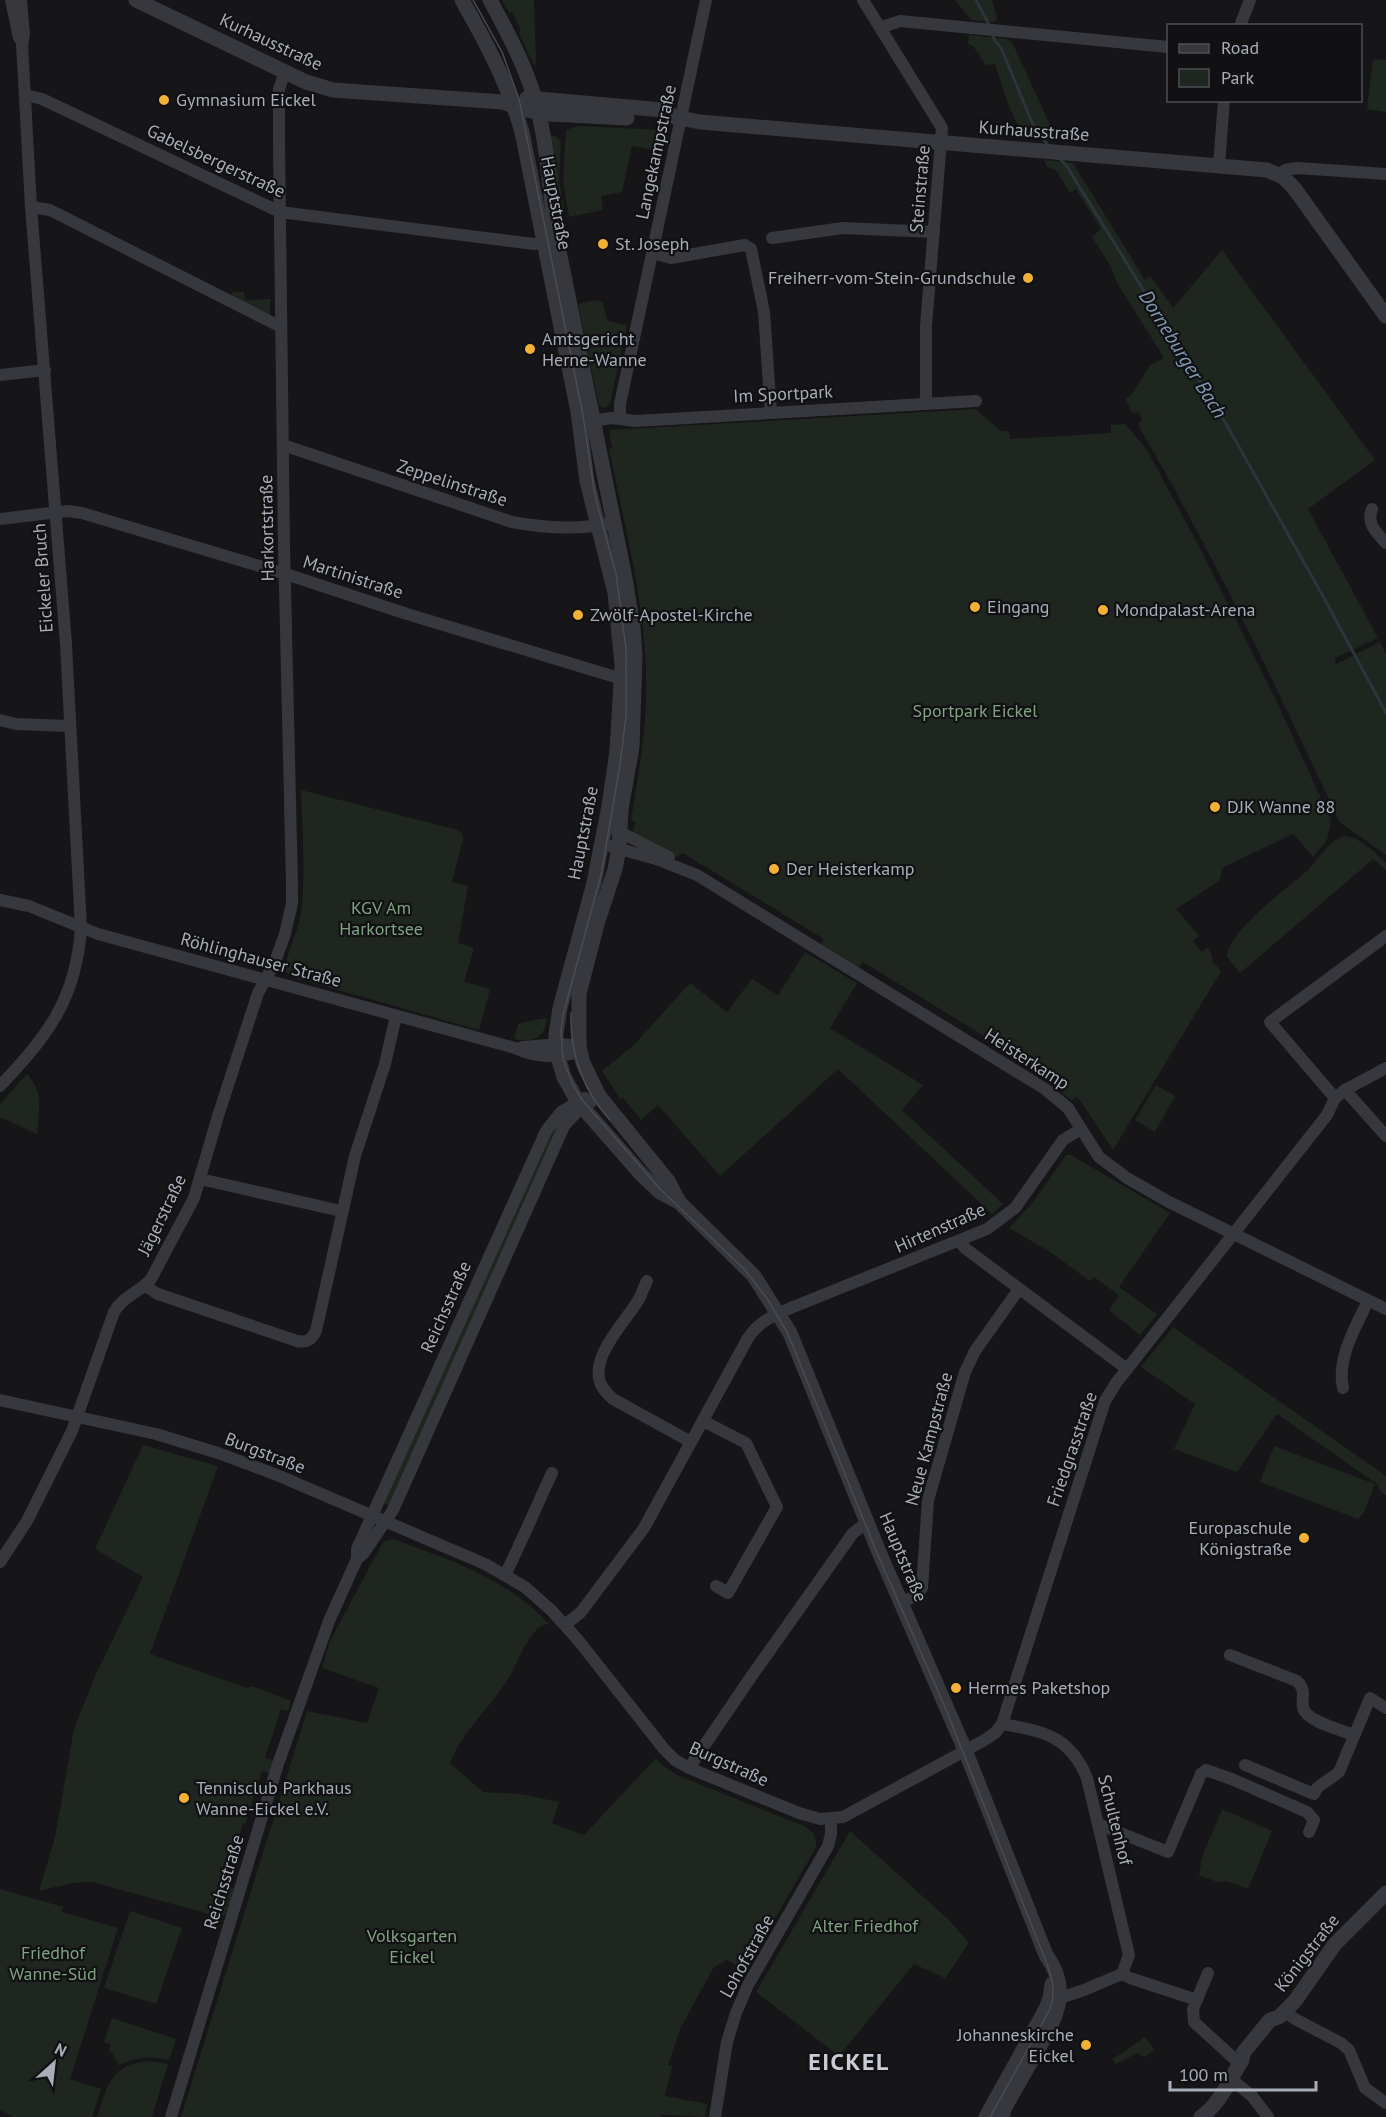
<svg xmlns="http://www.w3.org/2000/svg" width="1386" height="2117" viewBox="0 0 1386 2117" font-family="'PT Sans',sans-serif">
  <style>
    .green { fill: #1e261f }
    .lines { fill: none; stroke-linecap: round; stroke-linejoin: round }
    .stream { stroke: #2c353c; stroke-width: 3 }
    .minor { stroke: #37383d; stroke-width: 12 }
    .tertiary { stroke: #37383d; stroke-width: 15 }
    .tram { stroke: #4a4c52; stroke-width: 1.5 }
    .poi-dot { fill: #f2b134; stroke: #111113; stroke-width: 2 }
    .labels { text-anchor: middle; stroke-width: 4.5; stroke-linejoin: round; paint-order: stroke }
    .street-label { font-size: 18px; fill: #a8adb8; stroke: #111113 }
    .poi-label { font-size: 18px; fill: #a8adb8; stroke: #111113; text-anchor: start }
    .park-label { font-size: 18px; fill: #7fa381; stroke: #111113 }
    .water-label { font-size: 20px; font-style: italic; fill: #7f9bb3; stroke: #111113 }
    .district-label { font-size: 24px; font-weight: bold; letter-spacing: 1.5px; fill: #c9ccd4; stroke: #111113 }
  </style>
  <rect width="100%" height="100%" fill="#161618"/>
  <!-- green -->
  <g class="green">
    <polygon points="502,0 534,0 536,65 533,64 519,33 521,31 512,12 509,13"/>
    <polygon points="955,0 992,0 997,18 994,22 971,20"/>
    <polygon points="969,35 1007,39 1013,44 1051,127 1050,139 1024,137 1009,107 995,64 986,65 973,46 968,44"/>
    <polygon points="1373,59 1386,60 1386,112 1367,109"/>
    <polygon points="578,126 662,130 666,134 663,152 632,146 622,192 601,196 603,210 569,217 563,181 566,130"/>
    <polygon points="550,135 557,137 561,142 559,181 565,214 558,215"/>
    <path d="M1044,160l29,3 72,117 5,-4 23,32 49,-58 153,210 -67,49 70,129 -43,20 1,6 44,-22 6,12v201l-44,-31 -4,-5c-62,-133 -125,-266 -199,-392v-4l3,-3 -3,-8 -5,1 -4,-3 -4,-11 6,-5 18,-29 14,-7 -47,-75 -6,-16 -19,-30 9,-8 -25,-40 -6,4 -14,-23 -9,-3z"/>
    <polygon points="233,292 244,292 245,300 270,299 270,315 231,295"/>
    <polygon points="595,300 603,302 607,321 627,325 610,404 605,408 599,405 578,304"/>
    <path d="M976,409l25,22h8l1,8 101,-6v-8l14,-1 21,24 57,106 72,144 56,122 -4,20 -14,17 -20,-23 -71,34 -2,12 -44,29 23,27 -6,5 9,11 6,-5 4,8v6l9,10 -108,179 -34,-51 -4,-2 -3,4 -10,-8 4,-7 -203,-124 -5,7 -38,-23 4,-7 -123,-75 -1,1 -1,-2 -16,-10 -7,4 -44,-24 4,-10 -5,-3c8,-48 17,-97 15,-146 -2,-77 -22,-150 -37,-225l3,-1 -3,-18z"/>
    <path d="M301,790l157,40 4,4 1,5 -11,43 16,4 -10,57 16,5 -10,34 26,7 -11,41 -187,-53 -6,-5c-2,-15 13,-42 15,-59 5,-40 1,-83 0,-123z"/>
    <path d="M1345,836c16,2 30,16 41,27v7l-13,-11 -133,114 -13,-16c-1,-24 63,-71 81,-87 11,-11 21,-30 37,-34z"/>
    <polygon points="805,952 857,983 830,1028 923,1085 902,1110 1003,1204 992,1214 838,1069 720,1176 658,1105 641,1120 623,1098 620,1099 602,1071 634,1045 690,983 727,1012 752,979 778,995"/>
    <path d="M547,1018c-2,20 -14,25 -33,21l4,-15 16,-4z"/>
    <path d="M27,1074c17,18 12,37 10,60l-37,-17v-13z"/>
    <polygon points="1156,1085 1175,1096 1155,1132 1135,1120"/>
    <polygon points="563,1114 391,1506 383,1503 549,1132"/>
    <polygon points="1066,1155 1071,1155 1170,1213 1119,1287 1157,1314 1140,1335 1109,1310 1119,1295 1094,1277 1090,1281 1050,1252 1009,1228 1034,1201"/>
    <polygon points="1173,1327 1386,1476 1386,1495 1381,1493 1377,1484 1277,1414 1237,1472 1174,1449 1195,1404 1141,1367"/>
    <polygon points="143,1445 218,1466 150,1654 247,1688 252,1686 291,1701 288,1711 281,1709 265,1758 273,1760 270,1773 262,1771 245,1824 243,1824 224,1884 234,1888 226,1914 220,1917 92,1882 72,1883 39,1891 55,1837 74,1729 95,1676 143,1577 95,1549"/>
    <polygon points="1274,1446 1375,1484 1364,1512 1358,1519 1260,1482"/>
    <path d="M393,1539c55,20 115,40 156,85 -18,0 -30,36 -38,50 -18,32 -48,55 -61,89l33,29 37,2 39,8 -7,21 32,12 72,-77 6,7 15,10 127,51c11,6 15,14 10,25l-69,119 -18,-10 -13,7 -33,60 -13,38 4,1 -7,30 42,8 -2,13 -44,-2v2h-480l126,-406 60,12 12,-35 -57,-20 8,-27 53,-99z"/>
    <polygon points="1222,1809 1272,1831 1248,1889 1227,1881 1217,1882 1199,1875 1202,1857"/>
    <polygon points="850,1831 949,1920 969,1943 945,1978 914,1964 839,2056 756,1992"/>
    <polygon points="0,1889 63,1907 62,1912 118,1928 70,2079 101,2089 92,2117 13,2117 0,2110"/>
    <polygon points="130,1911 182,1928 156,2004 104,1988"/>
    <path d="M112,2018l64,21 -7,21c-18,-4 -33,-3 -50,5l-7,-12 -3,-1 2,-7 -7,-3z"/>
    <polygon points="1145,2037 1154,2050 1145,2057 1137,2053 1116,2064 1113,2059"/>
    <path d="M150,2061l18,3 -16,53h-55c10,-31 14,-54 53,-56z"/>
  </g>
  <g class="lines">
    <!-- stream -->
    <g class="stream">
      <polyline points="976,0 989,25"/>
      <polyline points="992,34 995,41 1001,48 1034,127 1048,145"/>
      <polyline points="1058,157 1066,165 1225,422 1324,598 1386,713"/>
    </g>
    <!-- minor -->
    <g class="minor">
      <polyline points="11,0 19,38"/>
      <polyline points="863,0 942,128 926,326 926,404"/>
      <polyline points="1240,26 1250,0"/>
      <polyline points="882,27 900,21 1168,47"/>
      <polyline points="26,95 42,99 280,212 534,244 544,243"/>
      <polyline points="1219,165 1224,100"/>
      <polyline points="1279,175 1285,170 1297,168 1386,174"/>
      <polyline points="31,207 50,210 281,327"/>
      <polyline points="772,238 843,228 934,232"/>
      <polyline points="653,253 671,258 745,245 751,249 764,312 771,413"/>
      <polyline points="0,375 45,370"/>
      <polyline points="620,418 620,404 706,0"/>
      <polyline points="593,421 611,418 636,421 976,401"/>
      <path d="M283,445l229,77c32,6 62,8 95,2"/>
      <path d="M1372,509c-6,15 5,24 14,34"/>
      <polyline points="0,519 67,511 82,513 286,574 407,614 622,679"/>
      <polyline points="0,720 16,724 69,726"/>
      <polyline points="612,828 669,857"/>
      <polyline points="602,844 656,859 697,875 1045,1089 1068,1108 1099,1157 1127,1178 1169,1202 1386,1309"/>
      <path d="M0,900l29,6 69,28 417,114c21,10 42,10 65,4"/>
      <polyline points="522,1047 561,1044 579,1046"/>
      <path d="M0,1086c48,-51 76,-86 81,-158l-15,-284 -35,-437 -9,-163 2,-9 -3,-35"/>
      <polyline points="1345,1090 1386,1068"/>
      <polyline points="1335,1098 1270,1022 1386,936"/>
      <polyline points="1335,1098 1345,1090 1386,1136"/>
      <polyline points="200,1179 341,1211"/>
      <polyline points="960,1242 966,1249 1127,1369"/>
      <path d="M647,1281c-3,6 -5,12 -8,18 -13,22 -45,53 -40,80 2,9 8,14 14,20l78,43"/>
      <path d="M145,1286l13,8 139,47c10,2 14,-1 19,-10l39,-175 30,-92 11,-48"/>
      <path d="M1343,1388c-7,-28 13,-62 25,-87"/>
      <polyline points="0,1400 156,1434 218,1453 277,1475 485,1564 525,1587 552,1611 578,1640 664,1749 675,1760 689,1768 799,1813 820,1819 843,1817 983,1741 995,1733 1002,1724 1105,1401 1116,1383 1327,1115 1335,1098"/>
      <polyline points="703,1421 746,1443 777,1507 728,1593 716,1586"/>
      <polyline points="357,1559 357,1549 546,1131 561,1112 585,1098"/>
      <path d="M0,1562l27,-41 45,-90 42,-119c8,-15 26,-20 37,-33l43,-81 24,-82 40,-123 17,-31 10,-28 7,-31v-18l-8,-339 -5,-403v-54l6,-17"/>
      <path d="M505,1575c17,-34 31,-68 47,-102"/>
      <polyline points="901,1602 916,1596 922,1588 928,1500 965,1372 975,1351 1019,1289"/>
      <path d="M565,1625l16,-13 63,-84 104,-190c12,-18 27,-23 45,-31l194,-78 28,-21 48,-68 18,-11"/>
      <path d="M1230,1655l67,26c10,10 4,16 6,27 4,14 39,22 51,27"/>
      <path d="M1002,1724c41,7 68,12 85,54l42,177 -7,19"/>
      <polyline points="1245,1765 1314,1794 1317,1788 1339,1772 1370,1698 1386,1708"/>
      <polyline points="689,1768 753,1674 853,1533 868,1522"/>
      <polyline points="1098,1824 1168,1852 1201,1774 1206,1770 1234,1780 1307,1812 1314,1820 1309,1832"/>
      <polyline points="1208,1973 1193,2009 1194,2022 1240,2064"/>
      <polyline points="1122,1974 1130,1978 1197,2000"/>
      <polyline points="1060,1998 1084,1990 1122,1974"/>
      <polyline points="1285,2012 1295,2019 1341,2043 1349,2050 1365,2088 1386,2103"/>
      <polyline points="1231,2079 1252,2096 1268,2117"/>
      <polyline points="171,2117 278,1764 329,1621 357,1559 364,1553 393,1510 564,1126 576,1113 599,1096"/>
      <polyline points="715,2117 727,2042 736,2013 748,1985 828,1846 831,1834 831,1820"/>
    </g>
    <!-- tertiary -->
    <g class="tertiary">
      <polyline points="136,0 306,82 333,90 503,102 521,109 550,114 627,118"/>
      <path d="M462,0c24,42 47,86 60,132l56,280 9,69 28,112 7,72 -5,86 -8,55 -15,77 -34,125 -4,26v16l8,27 14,25 63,72 19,18 19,10"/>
      <path d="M490,0c19,35 39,72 48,111 10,39 12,80 17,120l70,347 8,49 2,29 -3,91 -11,62 -2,39 -4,21 -18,55 -18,70v52l4,17 16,33 69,85 11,21 75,74 36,57 89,219 86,198 81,205c26,36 10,62 -9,96 -11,19 -22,38 -33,58l-2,8"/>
      <polyline points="527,98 663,110 675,117 700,122 1267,170 1283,177 1294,188 1386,316"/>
      <polyline points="986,2117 1046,2009 1050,1998 1052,1984"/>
      <path d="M1201,2117c19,-13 29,-38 41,-57l1,-7 27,-33 9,-3 16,-16 40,-57 51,-51"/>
    </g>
    <!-- tram -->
    <g class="tram">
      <path d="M473,0l29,52 17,47 64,316 12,81 21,78 10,75v68l-6,48 -19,110 -38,140 -2,16 2,28 9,24 10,17 79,90 84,80 23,30 20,34 89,219 68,154 102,257c6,17 9,30 2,47l-59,106"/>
      <path d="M571,1013c-1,41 11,76 39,107"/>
    </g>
  </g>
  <!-- markers -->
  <g class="poi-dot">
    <circle cx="164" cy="100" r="6"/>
    <circle cx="603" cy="244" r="6"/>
    <circle cx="1028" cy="278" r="6"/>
    <circle cx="530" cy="349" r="6"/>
    <circle cx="975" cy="607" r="6"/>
    <circle cx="1103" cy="610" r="6"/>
    <circle cx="578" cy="615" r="6"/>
    <circle cx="1215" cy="807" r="6"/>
    <circle cx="774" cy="869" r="6"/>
    <circle cx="1304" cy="1538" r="6"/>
    <circle cx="956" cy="1688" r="6"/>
    <circle cx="184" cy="1798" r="6"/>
    <circle cx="1086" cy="2045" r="6"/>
  </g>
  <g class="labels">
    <!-- street labels -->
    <g class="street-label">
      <text transform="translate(271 42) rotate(25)" y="6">Kurhausstraße</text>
      <text transform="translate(1034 131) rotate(4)" y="6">Kurhausstraße</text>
      <text transform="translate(656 152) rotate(-78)" y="6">Langekampstraße</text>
      <text transform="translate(216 161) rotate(25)" y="6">Gabelsbergerstraße</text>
      <text transform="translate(920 189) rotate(-85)" y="6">Steinstraße</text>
      <text transform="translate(556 203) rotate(79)" y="6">Hauptstraße</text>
      <text transform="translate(783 394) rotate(-3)" y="6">Im Sportpark</text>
      <text transform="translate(452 483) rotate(18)" y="6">Zeppelinstraße</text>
      <text transform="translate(267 528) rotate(-91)" y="6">Harkortstraße</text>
      <text transform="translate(353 577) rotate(18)" y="6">Martinistraße</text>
      <text transform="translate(43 578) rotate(-94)" y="6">Eickeler Bruch</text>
      <text transform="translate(583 833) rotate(-79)" y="6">Hauptstraße</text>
      <text transform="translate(261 960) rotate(15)" y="6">Röhlinghauser Straße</text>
      <text transform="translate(1027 1059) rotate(33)" y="6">Heisterkamp</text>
      <text transform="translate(162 1215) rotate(-64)" y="6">Jägerstraße</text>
      <text transform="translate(940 1228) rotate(-24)" y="6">Hirtenstraße</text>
      <text transform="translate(446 1307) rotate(-66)" y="6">Reichsstraße</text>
      <text transform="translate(929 1439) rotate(-75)" y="6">Neue Kampstraße</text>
      <text transform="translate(1072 1449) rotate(-71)" y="6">Friedgrasstraße</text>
      <text transform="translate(265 1453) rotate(21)" y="6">Burgstraße</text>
      <text transform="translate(903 1557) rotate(67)" y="6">Hauptstraße</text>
      <text transform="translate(729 1764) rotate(24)" y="6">Burgstraße</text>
      <text transform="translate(1115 1820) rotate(76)" y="6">Schultenhof</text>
      <text transform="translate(224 1882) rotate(-73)" y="6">Reichsstraße</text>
      <text transform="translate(1307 1953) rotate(-52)" y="6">Königstraße</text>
      <text transform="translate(747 1956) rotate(-61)" y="6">Lohofstraße</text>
    </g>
    <!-- poi labels -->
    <g class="poi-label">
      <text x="176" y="106">Gymnasium Eickel</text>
      <text x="615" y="250">St. Joseph</text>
      <text x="1016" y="284" text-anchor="end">Freiherr-vom-Stein-Grundschule</text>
      <text x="542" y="345">Amtsgericht<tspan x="542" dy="21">Herne-Wanne</tspan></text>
      <text x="987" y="613">Eingang</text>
      <text x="1115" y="616">Mondpalast-Arena</text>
      <text x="590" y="621">Zwölf-Apostel-Kirche</text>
      <text x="1227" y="813">DJK Wanne 88</text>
      <text x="786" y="875">Der Heisterkamp</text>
      <text x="1292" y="1534" text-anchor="end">Europaschule<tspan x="1292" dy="21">Königstraße</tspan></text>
      <text x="968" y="1694">Hermes Paketshop</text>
      <text x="196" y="1794">Tennisclub Parkhaus<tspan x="196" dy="21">Wanne-Eickel e.V.</tspan></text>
      <text x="1074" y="2041" text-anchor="end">Johanneskirche<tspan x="1074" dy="21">Eickel</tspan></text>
    </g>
    <!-- park labels -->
    <g class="park-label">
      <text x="975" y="717">Sportpark Eickel</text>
      <text x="381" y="914">KGV Am<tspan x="381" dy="21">Harkortsee</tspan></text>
      <text x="865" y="1932">Alter Friedhof</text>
      <text x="412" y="1942">Volksgarten<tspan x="412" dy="21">Eickel</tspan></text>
      <text x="53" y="1959">Friedhof<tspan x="53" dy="21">Wanne-Süd</tspan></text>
    </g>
    <!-- water labels -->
    <g class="water-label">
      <text transform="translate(1183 354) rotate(58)" y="7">Dorneburger Bach</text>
    </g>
    <!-- district labels -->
    <g class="district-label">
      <text x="849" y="2070">EICKEL</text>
    </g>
  </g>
  <!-- legend -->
  <rect x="1167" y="24" width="195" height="78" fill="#111113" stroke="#4d4f55" stroke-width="1.5"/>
  <rect x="1179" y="44" width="30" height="9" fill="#37383d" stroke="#4d4f55" stroke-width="1.5"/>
  <text x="1221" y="54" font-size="18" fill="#a8adb8">Road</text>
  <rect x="1179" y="69" width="30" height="18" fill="#1e261f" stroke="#4d4f55" stroke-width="1.5"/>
  <text x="1221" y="84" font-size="18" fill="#a8adb8">Park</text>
  <!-- north arrow -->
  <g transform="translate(54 2063) rotate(27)" stroke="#111113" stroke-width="4.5" paint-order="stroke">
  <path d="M0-4.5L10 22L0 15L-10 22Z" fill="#a8adb8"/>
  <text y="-9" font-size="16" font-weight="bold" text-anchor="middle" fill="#a8adb8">N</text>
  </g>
  <!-- scale -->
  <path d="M1170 2081v9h146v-9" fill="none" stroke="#a8adb8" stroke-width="3"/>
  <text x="1179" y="2081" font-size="18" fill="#a8adb8" stroke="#111113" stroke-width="4.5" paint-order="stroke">100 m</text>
</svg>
